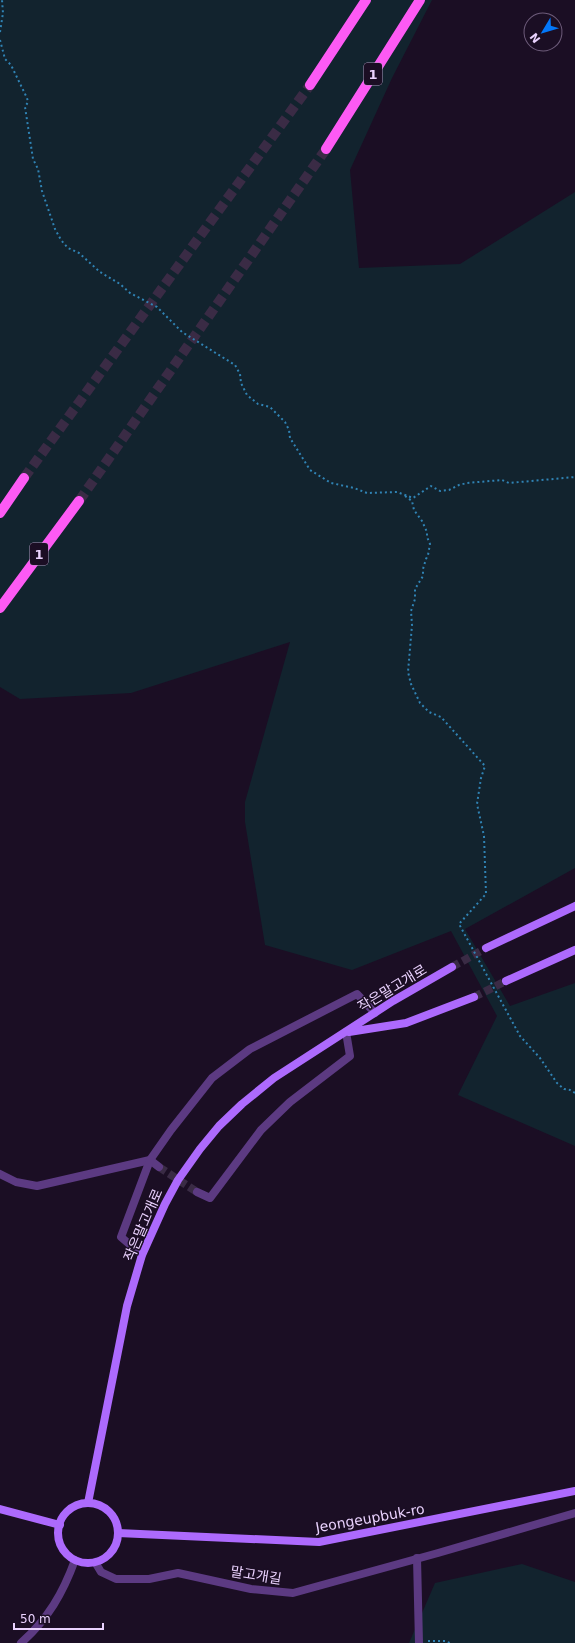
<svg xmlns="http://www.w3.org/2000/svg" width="575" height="1643" viewBox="0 0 575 1643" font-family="'DejaVu Sans','Noto Sans KR',sans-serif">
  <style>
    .green { fill: #12232e }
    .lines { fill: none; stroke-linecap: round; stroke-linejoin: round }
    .street-tunnel { stroke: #3a2b45; stroke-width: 8; stroke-dasharray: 8 4; stroke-linecap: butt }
    .secondary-tunnel { stroke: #3a2b45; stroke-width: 8; stroke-dasharray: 8 4; stroke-linecap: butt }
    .primary-tunnel { stroke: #3a2b45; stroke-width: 10; stroke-dasharray: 10 5; stroke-linecap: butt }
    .path { stroke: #3083b4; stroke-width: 2; stroke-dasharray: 2 3; stroke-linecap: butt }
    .street { stroke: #5c3a82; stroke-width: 8 }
    .secondary { stroke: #ad6afd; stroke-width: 8 }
    .primary { stroke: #fd5af4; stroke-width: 10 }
    .labels { text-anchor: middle; stroke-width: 3; stroke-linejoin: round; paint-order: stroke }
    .shield { fill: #1b0e24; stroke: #ac97bd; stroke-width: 1 }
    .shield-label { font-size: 13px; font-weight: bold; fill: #ead2fe }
    .street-label { font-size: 14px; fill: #ead2fe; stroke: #1b0e24 }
  </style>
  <rect width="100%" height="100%" fill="#1b0e24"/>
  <!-- green -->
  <g class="green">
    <polygon points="0,0 432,0 392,78 350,170 359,268 460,264 575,192 575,868 465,929 510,1006 575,983 575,1146 458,1095 497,1016 451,931 352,970 265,945 245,822 245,802 290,642 131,693 20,699 0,687"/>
    <polygon points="522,1564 575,1582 575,1643 409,1643 435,1583"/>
  </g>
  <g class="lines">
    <!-- street-tunnel -->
    <polyline class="street-tunnel" points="159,1167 197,1192"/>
    <!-- secondary-tunnel -->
    <g class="secondary-tunnel">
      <polyline points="452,967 486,948"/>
      <polyline points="474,997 506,981"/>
    </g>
    <!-- primary-tunnel -->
    <g class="primary-tunnel">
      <polyline points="24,478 310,85"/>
      <polyline points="79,501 326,149"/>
    </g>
    <!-- path -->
    <g class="path">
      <polyline points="0,32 3,13 2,0"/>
      <polyline points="0,40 5,59 11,65 27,98 28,102 25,107 33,159 38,169 42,191 55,229 61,240 68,248 79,253 100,272 120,284 130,293 157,307 182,332 235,365 240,374 241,383 247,395 258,404 270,407 285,422 289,430 290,438 310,470 331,483 354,488 367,493 397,492 413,498 431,486 440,491 449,490 459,485 467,483 502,480 509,483 575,477"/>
      <polyline points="405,496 412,501 414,510 422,521 427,532 427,537 430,544 428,555 426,559 423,569 423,576 415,589 415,599 411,611 412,625 408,672 411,684 420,703 429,712 441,717 485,766 481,778 477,804 484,836 486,894 459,924 520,1036 540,1058 557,1083 564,1089 570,1090 575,1093"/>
      <polyline points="428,1641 445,1641 450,1643"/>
    </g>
    <!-- street -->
    <g class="street">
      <polyline points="0,1174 16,1182 37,1186 150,1160 159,1167"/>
      <polyline points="197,1192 210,1198 261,1130 290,1102 350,1056 346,1032"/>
      <polyline points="142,1255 121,1237 150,1160 171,1130 212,1078 250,1049 357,994 375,1013"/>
      <polyline points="417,1558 419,1643"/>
      <polyline points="95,1562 101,1572 116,1579 149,1579 178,1573 251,1589 293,1593 438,1553 575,1513"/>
      <path d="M21,1643c27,-24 42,-50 54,-83"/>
    </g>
    <!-- secondary -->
    <g class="secondary">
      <polyline points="486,948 575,906"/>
      <polyline points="506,981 575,950"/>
      <polyline points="349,1032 406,1023 474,997"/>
      <polyline points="88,1503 127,1306 142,1255 165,1204 178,1180 200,1149 219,1126 242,1104 274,1078 393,1001 452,967"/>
      <circle cx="88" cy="1533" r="30"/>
      <polyline points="0,1509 60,1525"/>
      <polyline points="118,1533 319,1542 575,1491"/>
    </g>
    <!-- primary -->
    <g class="primary">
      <polyline points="310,85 366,0"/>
      <polyline points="326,149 420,0"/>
      <polyline points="0,513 24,478"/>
      <polyline points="0,608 79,501"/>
    </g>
  </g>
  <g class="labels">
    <!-- shield labels -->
    <g class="shield">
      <rect x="364" y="63" width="18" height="22" rx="3"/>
      <rect x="30" y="543" width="18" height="22" rx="3"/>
    </g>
    <g class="shield-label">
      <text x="373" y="79">1</text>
      <text x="39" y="559">1</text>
    </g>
    <!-- street labels -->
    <g class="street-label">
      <text transform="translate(392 988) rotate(-31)" y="5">작은말고개로</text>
      <text transform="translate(143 1225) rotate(-67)" y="5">작은말고개로</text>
      <text transform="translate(370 1518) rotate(-10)" y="5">Jeongeupbuk-ro</text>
      <text transform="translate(256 1575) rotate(9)" y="5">말고개길</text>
    </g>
  </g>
  <!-- north arrow -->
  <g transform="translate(543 32) rotate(232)"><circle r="19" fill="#1b0e24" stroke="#6e5c7b"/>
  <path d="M0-3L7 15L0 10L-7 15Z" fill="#0377f9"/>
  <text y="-6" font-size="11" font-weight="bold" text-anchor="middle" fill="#ead2fe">N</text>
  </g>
  <!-- scale -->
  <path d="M14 1623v6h89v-6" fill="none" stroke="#ead2fe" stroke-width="2"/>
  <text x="20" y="1623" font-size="12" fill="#ead2fe" stroke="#1b0e24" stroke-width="3" paint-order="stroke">50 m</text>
</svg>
